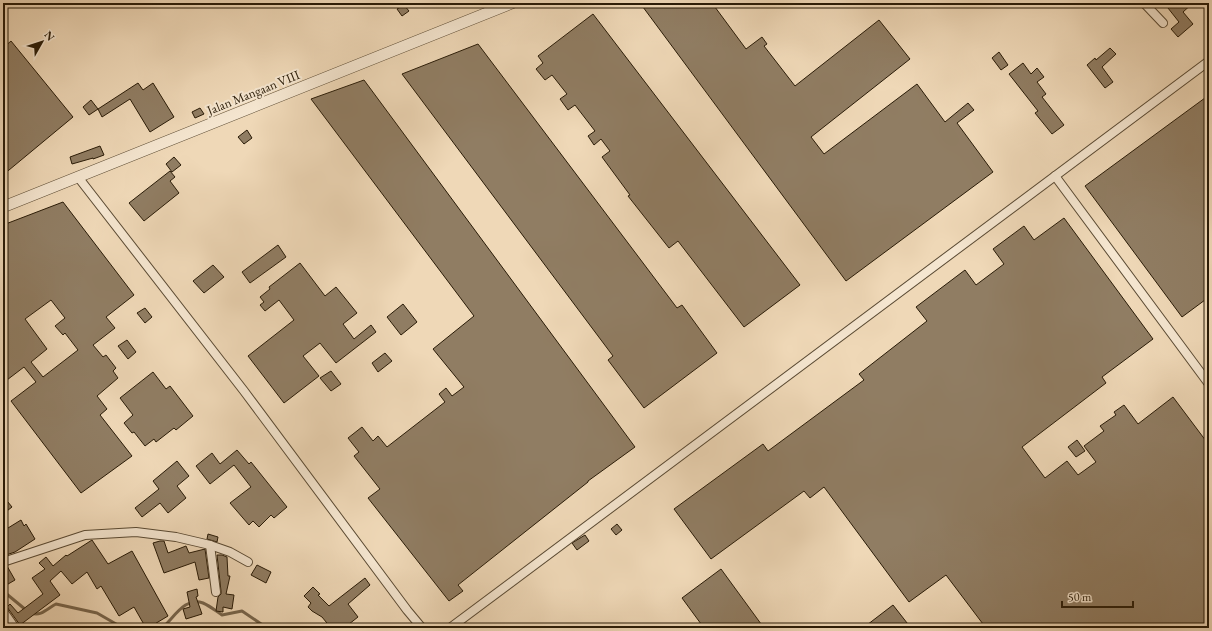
<svg xmlns="http://www.w3.org/2000/svg" width="1212" height="631" viewBox="0 0 1212 631" font-family="'EB Garamond',serif">
  <style>
    .lines { fill: none; stroke-linecap: round; stroke-linejoin: round }
    .stream { stroke: #78664d; stroke-width: 3 }
    .building { fill: #907d63; stroke: #291b07; fill-rule: evenodd }
    .minor-casing { stroke: #5a4a33; stroke-width: 10 }
    .tertiary-casing { stroke: #5a4a33; stroke-width: 12 }
    .minor { stroke: #f5e6d0; stroke-width: 8 }
    .tertiary { stroke: #f5e6d0; stroke-width: 11 }
    .labels { text-anchor: middle; stroke-width: 4; stroke-linejoin: round; paint-order: stroke }
    .street-label { font-size: 13px; fill: #291b07; stroke: #f5e6d0 }
  </style>
  <rect width="100%" height="100%" fill="#efd8b7"/>
  <filter id="stains"><feTurbulence type="fractalNoise" baseFrequency=".005" numOctaves="4"/><feColorMatrix values="0 0 0 0 .2 0 0 0 0 .09 0 0 0 0 .02 0 0 0 .5 -.17"/></filter>
  <radialGradient id="worn" r=".72"><stop offset=".6" stop-color="#630" stop-opacity="0"/><stop offset="1" stop-color="#630" stop-opacity=".3"/></radialGradient>
  <g class="lines">
    <!-- stream -->
    <g class="stream">
      <polyline points="3,591 26,610"/>
      <path d="M31,613c10,4 17,-5 25,-9l41,9 26,15"/>
      <path d="M162,628c12,-10 23,-32 41,-25 7,3 13,8 19,12l20,-4 25,17"/>
    </g>
  </g>
  <!-- building -->
  <g class="building">
    <polygon points="640,3 712,3 746,49 762,37 767,44 764,46 795,86 879,20 910,59 811,137 824,154 917,84 945,122 968,103 974,110 957,123 993,172 846,281"/>
    <polygon points="1164,3 1193,3 1183,12 1193,24 1178,37 1171,29 1179,22"/>
    <polygon points="404,5 409,11 402,16 397,9"/>
    <polygon points="593,14 800,285 744,327 678,241 669,248 628,196 630,195 602,157 610,151 601,139 594,145 588,136 595,131 575,105 568,110 560,99 567,94 552,75 545,80 536,69 543,63 538,56"/>
    <polygon points="11,41 73,117 3,175 3,48"/>
    <polygon points="478,44 677,308 682,305 717,353 644,408 608,360 613,356 402,74"/>
    <polygon points="1110,48 1116,54 1102,67 1113,82 1105,88 1087,65 1095,58 1096,60"/>
    <polygon points="999,52 1008,65 1001,70 992,58"/>
    <polygon points="1023,63 1031,74 1037,68 1044,77 1037,82 1046,94 1042,97 1064,125 1052,134 1035,113 1038,111 1009,74"/>
    <polygon points="364,80 635,447 588,481 588,482 458,585 463,591 449,601 368,498 380,489 354,456 359,452 348,438 362,427 373,441 378,436 387,447 445,402 439,394 446,388 452,396 464,387 433,349 474,316 311,99"/>
    <polygon points="138,83 143,90 153,83 174,117 150,132 130,99 102,117 98,109"/>
    <polygon points="1209,95 1209,297 1182,317 1085,186"/>
    <polygon points="91,100 98,109 89,115 83,107"/>
    <polygon points="200,108 204,114 195,118 192,112"/>
    <polygon points="247,130 252,138 244,144 238,137"/>
    <polygon points="100,146 104,155 93,159 93,158 72,164 70,157"/>
    <polygon points="174,157 181,165 172,172 166,164"/>
    <polygon points="170,171 175,177 170,181 179,193 144,221 129,203"/>
    <path d="M63,202l71,93 -28,22 9,11 -22,17 10,12 3,-2 10,13 -3,3 5,7 -21,18 10,13 -7,6 32,41 -51,37 -70,-92 25,-19 -12,-15 -21,16v-158zM51,300l14,18 -10,8 8,9 2,-2 13,17 -35,27 -12,-15 16,-13 -22,-30z"/>
    <polygon points="1064,218 1153,339 1102,377 1106,383 1022,447 1045,478 1067,461 1078,475 1096,462 1084,446 1104,431 1100,426 1116,415 1114,412 1124,405 1138,424 1173,397 1209,445 1209,628 986,628 946,575 909,602 824,487 810,498 804,491 711,559 674,509 763,444 768,451 864,380 859,374 927,321 916,307 965,270 976,285 1004,264 993,249 1024,226 1034,240"/>
    <polygon points="278,245 286,257 250,283 242,272"/>
    <polygon points="300,263 325,296 336,287 357,313 343,324 354,339 371,325 376,332 336,363 320,343 303,356 319,376 284,403 248,356 294,320 279,300 265,311 260,305 264,302 260,297 270,289 269,287"/>
    <polygon points="213,265 224,277 204,293 193,281"/>
    <polygon points="403,304 417,322 401,335 387,317"/>
    <polygon points="145,308 152,317 145,323 137,313"/>
    <polygon points="127,340 136,352 128,359 118,346"/>
    <polygon points="385,353 392,361 378,372 372,363"/>
    <polygon points="331,371 341,384 331,391 320,378"/>
    <polygon points="153,372 166,389 170,386 193,416 176,430 174,428 156,442 154,439 145,446 134,432 132,433 124,423 133,415 120,398"/>
    <polygon points="1077,440 1085,451 1076,457 1068,447"/>
    <polygon points="237,450 249,464 251,462 287,507 274,518 271,515 259,527 253,521 249,525 230,503 251,487 234,465 210,484 196,466 212,453 220,464"/>
    <polygon points="177,461 189,476 177,486 186,498 168,513 160,503 142,517 135,508 159,489 153,481"/>
    <polygon points="3,496 12,507 3,514"/>
    <polygon points="21,520 24,526 26,524 35,539 15,552 3,556 3,522 8,528"/>
    <polygon points="617,524 622,530 616,535 611,529"/>
    <polygon points="208,534 218,537 217,542 207,539"/>
    <polygon points="585,535 589,541 577,550 572,543"/>
    <polygon points="92,540 108,564 132,551 168,616 148,628 146,628 134,607 119,616 101,586 97,589 87,572 72,584 61,571 50,581 60,595 20,625 7,607 10,604 18,613 43,594 32,578 45,569 39,563 46,557 53,566 66,555 67,556"/>
    <polygon points="160,541 164,541 168,553 186,546 189,553 205,549 209,578 199,580 195,562 164,573 153,543"/>
    <polygon points="217,555 222,555 227,557 228,576 230,576 226,594 234,595 232,609 223,607 223,612 216,611 218,597 221,594 221,591"/>
    <polygon points="257,565 271,572 266,583 251,575"/>
    <polygon points="7,566 15,580 3,587 3,567"/>
    <polygon points="721,569 764,628 704,628 682,598"/>
    <polygon points="365,578 370,585 348,604 358,617 344,628 331,628 322,617 312,611 308,607 311,603 304,596 313,587 320,594 318,595 329,606"/>
    <polygon points="197,589 198,596 196,597 202,614 186,619 183,609 190,607 187,592"/>
    <polygon points="893,605 911,628 863,628"/>
  </g>
  <g class="lines">
    <!-- minor casing -->
    <g class="minor-casing">
      <g id="minor">
        <polyline points="1144,3 1163,23"/>
        <polyline points="1055,176 1209,384"/>
        <polyline points="78,177 244,391 407,610 422,628"/>
        <polyline points="210,545 216,592"/>
        <polyline points="3,562 85,535 136,532 176,537 210,545 230,552 248,562"/>
        <polyline points="3,611 15,628"/>
        <polyline points="450,628 1209,61"/>
      </g>
    </g>
    <!-- tertiary casing -->
    <g class="tertiary-casing">
      <polyline id="tertiary" points="3,207 512,3"/>
    </g>
    <!-- minor -->
    <use href="#minor" class="minor"/>
    <!-- tertiary -->
    <use href="#tertiary" class="tertiary"/>
  </g>
  <g class="labels">
    <!-- street labels -->
    <g class="street-label">
      <text transform="translate(253 92) rotate(-22)" y="5">Jalan Mangaan VIII</text>
    </g>
  </g>
  <!-- margin -->
  <rect width="1212" height="631" fill="none" stroke="#efd8b7" stroke-width="16"/>
  <rect x="4" y="4" width="1204" height="623" fill="none" stroke="#291b07" stroke-width="2"/>
  <rect x="8" y="8" width="1196" height="615" fill="none" stroke="#291b07"/>
  <!-- north arrow -->
  <g transform="translate(42 42) rotate(51)" stroke="#f5e6d0" stroke-width="3" paint-order="stroke">
  <path d="M0-3L7 15L0 10L-7 15Z" fill="#291b07"/>
  <text y="-6" font-size="11" font-weight="bold" text-anchor="middle" fill="#291b07">N</text>
  </g>
  <!-- scale -->
  <path d="M1062 601v6h71v-6" fill="none" stroke="#291b07" stroke-width="2"/>
  <text x="1068" y="601" font-size="12" fill="#291b07" stroke="#f5e6d0" stroke-width="3" paint-order="stroke">50 m</text>
  <rect width="100%" height="100%" filter="url(#stains)"/>
  <rect width="100%" height="100%" fill="url(#worn)"/>
</svg>
